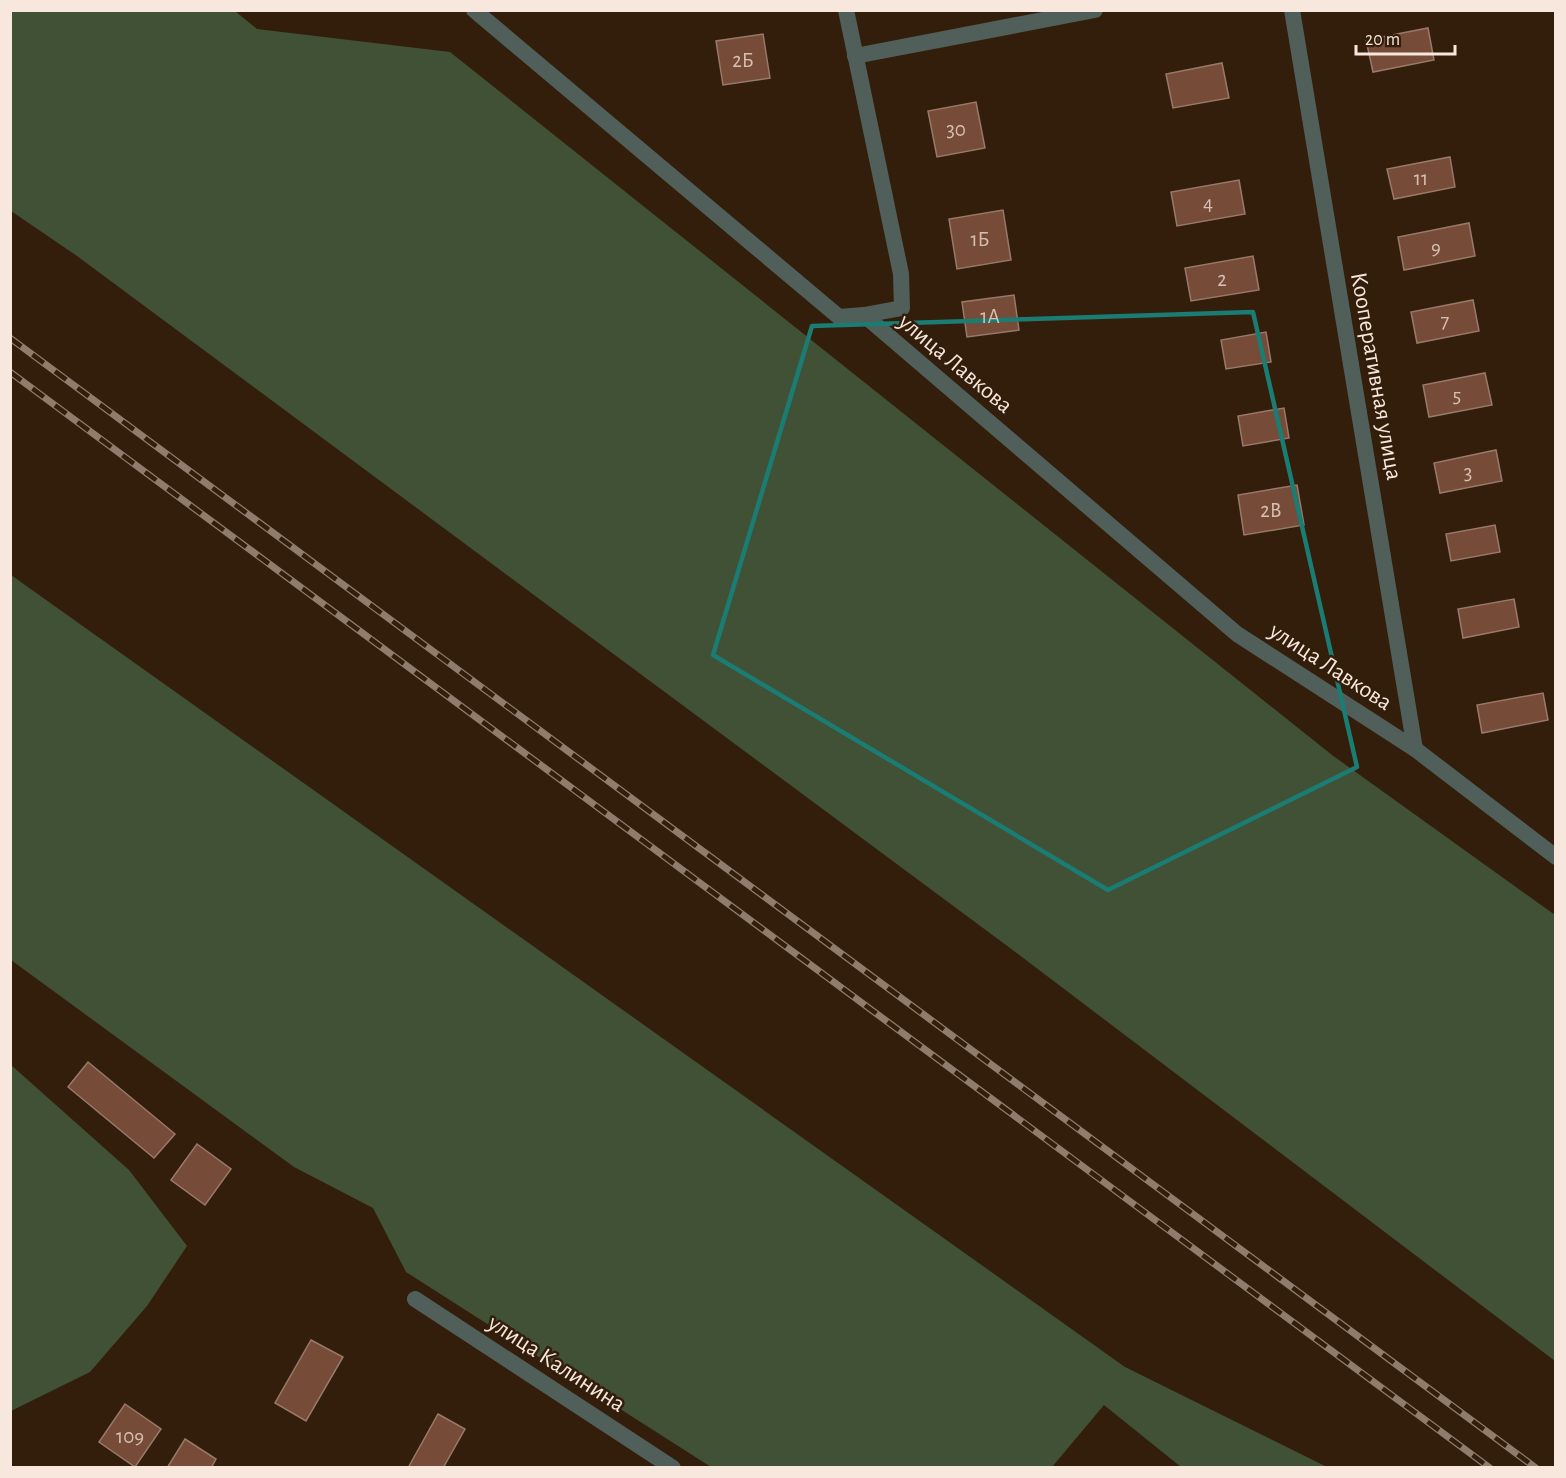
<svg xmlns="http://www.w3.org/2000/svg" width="1566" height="1478" viewBox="0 0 1566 1478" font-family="'Alegreya Sans',sans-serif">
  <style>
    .green { fill: #405136 }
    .building { fill: #764b37; stroke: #99796b; stroke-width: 1.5 }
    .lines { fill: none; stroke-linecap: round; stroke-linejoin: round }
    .minor { stroke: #505f5a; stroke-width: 16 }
    .rail-casing { stroke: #8f7c6d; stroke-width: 7 }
    .rail { stroke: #331e0b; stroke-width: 4.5; stroke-dasharray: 14; stroke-linecap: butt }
    .marked { fill: none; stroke: #1b7c74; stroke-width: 4.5; stroke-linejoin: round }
    .labels { text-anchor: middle; stroke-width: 5; stroke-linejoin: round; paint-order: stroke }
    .number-label { font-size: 21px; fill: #d7c0b3 }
    .street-label { font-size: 24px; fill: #f7e7dc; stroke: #331e0b }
  </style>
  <rect width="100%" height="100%" fill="#331e0b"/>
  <!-- green -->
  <g class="green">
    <polygon points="10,11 235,11 257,29 450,52 1332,755 1555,915 1555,1361 1014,951 77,256 11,211"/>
    <polygon points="11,575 1125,1367 1327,1467 1181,1467 1104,1405 1052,1467 711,1467 406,1272 373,1208 294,1167 11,960"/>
    <polygon points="11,1065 129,1170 187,1246 147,1306 90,1372 11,1411"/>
  </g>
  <!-- building -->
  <g class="building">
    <polygon points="1428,28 1434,60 1373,72 1366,40"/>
    <polygon points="763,34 770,78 723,85 716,41"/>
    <polygon points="1222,63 1229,98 1173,108 1166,74"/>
    <polygon points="976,102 985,148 937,157 928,111"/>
    <polygon points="1450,157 1455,187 1394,199 1387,169"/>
    <polygon points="1239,180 1245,214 1177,226 1171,192"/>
    <polygon points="1003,210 1011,260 957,269 949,219"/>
    <polygon points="1469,223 1475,256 1404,270 1398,237"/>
    <polygon points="1253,256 1259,290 1191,301 1185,268"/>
    <polygon points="1014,295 1019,330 967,337 962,302"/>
    <polygon points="1473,300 1479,331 1417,343 1411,312"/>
    <polygon points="1266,332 1271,362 1226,369 1221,340"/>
    <polygon points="1485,373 1492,405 1429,417 1423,385"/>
    <polygon points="1284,408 1289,438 1243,446 1238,416"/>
    <polygon points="1496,450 1502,481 1440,493 1434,463"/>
    <polygon points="1297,485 1304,525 1244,535 1238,495"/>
    <polygon points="1495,525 1500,552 1451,561 1446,534"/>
    <polygon points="1514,599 1519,627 1463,638 1458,609"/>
    <polygon points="1543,693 1548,720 1482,733 1477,705"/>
    <polygon points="88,1062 175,1134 154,1158 68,1087"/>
    <polygon points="197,1144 231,1169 205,1205 171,1180"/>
    <polygon points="311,1340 343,1357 306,1421 275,1403"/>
    <polygon points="125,1404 161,1429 135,1467 99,1442"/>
    <polygon points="438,1414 465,1429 443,1468 408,1468"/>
    <polygon points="185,1439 216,1459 211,1468 167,1468"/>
  </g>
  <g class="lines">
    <!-- minor -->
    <g class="minor">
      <polyline points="474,10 839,317 864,315 1237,634 1415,749 1556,857"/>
      <polyline points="846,10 901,274 902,308 864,315"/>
      <polyline points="1292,10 1415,749"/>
      <polyline points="855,56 1095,10"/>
      <polyline points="415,1299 673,1468"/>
    </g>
    <!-- rail casing -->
    <g class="rail-casing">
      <g id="rail">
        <polyline points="10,338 1536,1468"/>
        <polyline points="10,372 1490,1468"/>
      </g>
    </g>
    <!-- rail -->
    <use href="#rail" class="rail"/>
  </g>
  <!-- marked area -->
  <path class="marked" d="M1253,312l104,455 -249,123 -395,-235 99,-329z"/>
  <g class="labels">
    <!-- number labels -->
    <g class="number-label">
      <text x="743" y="67">2Б</text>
      <text x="956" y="136">30</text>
      <text x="1421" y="185">11</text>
      <text x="1208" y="210">4</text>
      <text x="980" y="246">1Б</text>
      <text x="1436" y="254">9</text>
      <text x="1222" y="286">2</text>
      <text x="990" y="323">1А</text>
      <text x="1445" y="328">7</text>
      <text x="1457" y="402">5</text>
      <text x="1468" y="479">3</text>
      <text x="1271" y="517">2В</text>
      <text x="130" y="1443">109</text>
    </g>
    <!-- street labels -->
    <g class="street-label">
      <text transform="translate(956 363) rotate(40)" y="8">улица Лавкова</text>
      <text transform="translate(1377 376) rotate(80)" y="8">Кооперативная улица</text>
      <text transform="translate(1331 666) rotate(33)" y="8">улица Лавкова</text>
      <text transform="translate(557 1363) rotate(33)" y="8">улица Калинина</text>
    </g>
  </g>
  <!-- border -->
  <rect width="1566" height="1478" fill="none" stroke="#f7e7dc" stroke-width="24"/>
  <!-- scale -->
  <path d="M1356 45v9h99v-9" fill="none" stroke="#f7e7dc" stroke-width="3"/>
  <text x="1365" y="45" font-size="18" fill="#f7e7dc" stroke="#331e0b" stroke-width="4.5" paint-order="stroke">20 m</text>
</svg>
